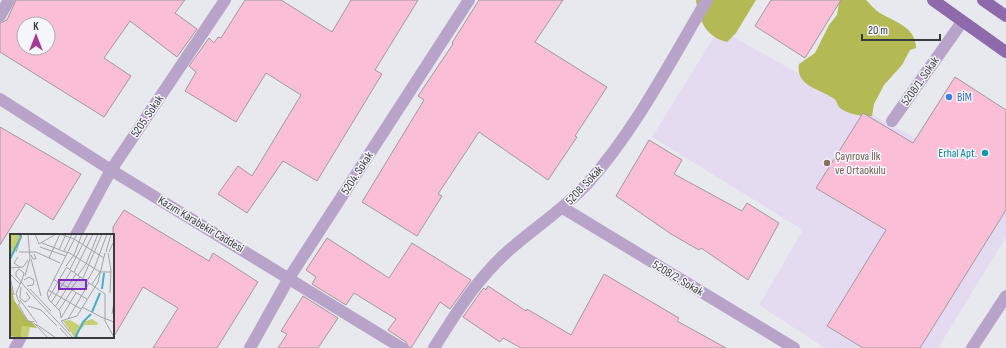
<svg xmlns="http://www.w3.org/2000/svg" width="1006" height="348" viewBox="0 0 1006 348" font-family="'Sofia Sans Condensed',sans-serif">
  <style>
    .education { fill: #e4dbf0 }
    .forest { fill: #b3b953 }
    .building { fill: #fabed7; stroke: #a09a9c; fill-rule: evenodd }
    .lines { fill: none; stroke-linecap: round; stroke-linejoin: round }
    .minor { stroke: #b8a4c9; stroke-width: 12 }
    .major { stroke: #8e69ab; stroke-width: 12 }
    .shop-dot { fill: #3f7fe0; stroke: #f5f6fc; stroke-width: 1.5 }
    .culture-dot { fill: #0f9aa8; stroke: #f5f6fc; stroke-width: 1.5 }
    .education-dot { fill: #8d6e63; stroke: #f5f6fc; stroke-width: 1.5 }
    .labels { text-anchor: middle; stroke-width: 3; stroke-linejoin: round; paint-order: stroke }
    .street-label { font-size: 12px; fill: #3a3a3c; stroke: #f5f6fc }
    .shop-label { font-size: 12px; fill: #366cbe; stroke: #f5f6fc; text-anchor: start }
    .culture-label { font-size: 12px; fill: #0d838f; stroke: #f5f6fc; text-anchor: end }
    .education-label { font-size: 12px; fill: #785e54; stroke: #f5f6fc; text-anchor: start }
    .inset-river { fill: none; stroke: #44afc5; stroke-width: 2 }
    .inset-road { fill: none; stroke: #a2a3a7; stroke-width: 1 }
    .view { fill: #7b2cbf; fill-opacity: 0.15; stroke: #7b2cbf; stroke-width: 2 }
    .inset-edge { fill: none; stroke: #3a3a3c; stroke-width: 2 }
  </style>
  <rect width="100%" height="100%" fill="#e8e9ee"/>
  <!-- education -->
  <polygon class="education" points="719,29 1006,189 1006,237 938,348 825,348 759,305 803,230 652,137"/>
  <!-- forest -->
  <g class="forest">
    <path d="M696,0h60l-20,33 -9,9c-20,-4 -29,-22 -31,-42z"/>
    <path d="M837,0h29c4,4 9,10 14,13 15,9 36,14 36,35l-6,2 -8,15 -18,20 -10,19 -2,12c-8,1 -25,-2 -32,-8 -3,-3 -3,-8 -7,-10 -13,-9 -38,-12 -34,-34l16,-11 14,-28 8,-10 2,-12z"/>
  </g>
  <!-- building -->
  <g class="building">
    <path d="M16,0h169l-10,13 22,16 -20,28 -47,-36 -26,37 27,18 -27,41 -104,-65v-29l7,-3zM24,24h24v24h-24z"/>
    <polygon points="245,0 281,0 332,32 351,0 418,0 375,70 382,74 317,181 283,161 247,213 218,194 238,166 252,176 301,95 266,73 236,122 185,91 196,72 189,66 209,38 214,43 218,37 221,38"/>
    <polygon points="479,0 563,0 535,42 607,87 575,136 577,137 548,180 479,132 438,194 442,196 417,236 362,202 424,100 418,96 453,44 452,43"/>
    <polygon points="771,0 841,0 805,58 755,26"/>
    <polygon points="955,77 1006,110 1006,210 920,348 863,348 827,326 886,230 816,188 863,113 913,143"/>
    <polygon points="0,127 81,174 53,220 26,203 0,245"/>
    <polygon points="649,140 682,160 674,174 742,211 747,203 779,223 748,280 701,248 699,250 671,234 616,196"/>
    <polygon points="124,210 209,261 213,253 258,282 217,348 153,348 178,308 143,287 113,338 113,227"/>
    <polygon points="327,238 389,278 412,243 471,280 450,309 440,302 411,348 409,348 406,342 388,330 396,319 354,293 346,305 312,284 316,277 306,270"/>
    <polygon points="604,274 679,318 677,321 726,348 521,348 503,338 500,342 463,317 482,290 484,288 486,290 488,286 526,311 527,309 571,335"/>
    <polygon points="303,296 338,318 318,348 278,348 287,334 281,331"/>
  </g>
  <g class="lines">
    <!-- minor -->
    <g class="minor">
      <polyline points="0,16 9,0"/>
      <polyline points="0,99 111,170 402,348"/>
      <polyline points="892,121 962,22"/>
      <polyline points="563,208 794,348"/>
      <polyline points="76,235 111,170 225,0"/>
      <polyline points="15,348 21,337"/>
      <polyline points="250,348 289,278 469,0"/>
      <path d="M434,348c22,-35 42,-68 73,-96 27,-24 57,-43 81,-69 48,-54 82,-121 119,-183"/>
      <polyline points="972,348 1006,296"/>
    </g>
    <!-- major -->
    <g class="major">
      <polyline points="933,0 1006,52"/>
      <polyline points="983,0 1006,16"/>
    </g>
  </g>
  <!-- markers -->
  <circle class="shop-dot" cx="949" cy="97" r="4"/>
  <circle class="culture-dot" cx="985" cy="153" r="4"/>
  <circle class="education-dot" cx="827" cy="163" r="4"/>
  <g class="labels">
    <!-- street labels -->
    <g class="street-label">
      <text transform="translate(920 81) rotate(-55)" y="4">5208/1. Sokak</text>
      <text transform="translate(147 116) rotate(-56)" y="4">5205. Sokak</text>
      <text transform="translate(357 173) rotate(-57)" y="4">5204. Sokak</text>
      <text transform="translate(584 185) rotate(-47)" y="4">5208. Sokak</text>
      <text transform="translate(201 224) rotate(31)" y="4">Kazım Karabekir Caddesi</text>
      <text transform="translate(678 278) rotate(31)" y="4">5208/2. Sokak</text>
    </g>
    <!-- shop labels -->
    <g class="shop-label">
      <text x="957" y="101">BİM</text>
    </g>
    <!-- culture labels -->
    <g class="culture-label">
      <text x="977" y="157">Erhal Apt.</text>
    </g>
    <!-- education labels -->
    <g class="education-label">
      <text x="835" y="160">Çayırova İlk<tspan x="835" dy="14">ve Ortaokulu</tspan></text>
    </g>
  </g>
  <!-- overview -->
  <g transform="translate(10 234)">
    <rect width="104" height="104" fill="#e8e9ee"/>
    <path d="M1,0h7l2,4 -9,17zM82,85l6,4 -1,2h-12l-6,6 4,-9zM60,86l10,6 -4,8 4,4h-5l-12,-17zM12,92l8,1 -2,11h-7z" fill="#c8ce72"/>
    <path d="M0,44l4,22 13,20 5,2 5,6 -15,-2 -1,12 -11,-2z" fill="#b3b953"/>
    <path class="inset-river" d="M0,25l11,-22 -2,-3M92,55l2,-16M82,78l8,-19M65,104l8,-16 8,-8"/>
    <path class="inset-road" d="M25,0l4,10 17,-10M50,0l14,5 30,19M32,9l26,10M30,13l26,9M49,16l7,-16M54,17l8,-17M6,18l6,-18M9,18h17l24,11M58,18l32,20M96,18l5,-18M99,18l5,-11M98,19l3,17 -1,23M21,21l2,4h3l-2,-5M8,23l-4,6 6,4M39,24l11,-24M21,25l10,37M56,32l8,-11 8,-21M56,33l39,27v27l9,16M0,34l13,-1 5,-7M60,35l18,-35M64,38l19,-38M0,40l10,10M68,41l8,-11 12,-30M15,42l5,-18 -2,-24M0,43l4,18M73,44l19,-44M43,45l34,20M14,46l5,-3 5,3 -1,5 -6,1M77,47l7,-12 13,-35M82,50l8,-12h11M11,53l-1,11 5,4 5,-4 -4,-6M20,55l21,22M38,56l33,19M60,56l10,-13M38,65l18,-31M10,66l17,23M41,69l20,-32M8,70l10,17 6,1M10,70l-4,-10 1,-3 2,-4 3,-7 2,-7 -5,-4 -3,3v4l2,2 4,5 3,4 11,12 37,39M18,72l13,4 16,16M45,73l21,-33M72,73l19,10M49,76l13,-20M102,80l2,-12M91,83l13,5M51,84l-1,-7 -11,-11 -2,-7 30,-59M51,84l15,-25M58,85l21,-36M24,89l14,15M26,90l20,14M50,94l9,10M60,98l-9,-11 16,-5 21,-34 7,-29"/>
    <path class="view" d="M49,46h27v9h-27z"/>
    <rect width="104" height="104" class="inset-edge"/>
  </g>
  <!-- north arrow -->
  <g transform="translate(36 36)"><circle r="19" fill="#f5f6fc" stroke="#aaabaf"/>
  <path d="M0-3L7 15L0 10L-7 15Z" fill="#a73895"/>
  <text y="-6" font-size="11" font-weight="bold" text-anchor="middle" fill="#3a3a3c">K</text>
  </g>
  <!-- scale -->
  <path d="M862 34v6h78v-6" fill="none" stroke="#3a3a3c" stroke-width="2"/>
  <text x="868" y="34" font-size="12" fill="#3a3a3c" stroke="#f5f6fc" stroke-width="3" paint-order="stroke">20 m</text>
</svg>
